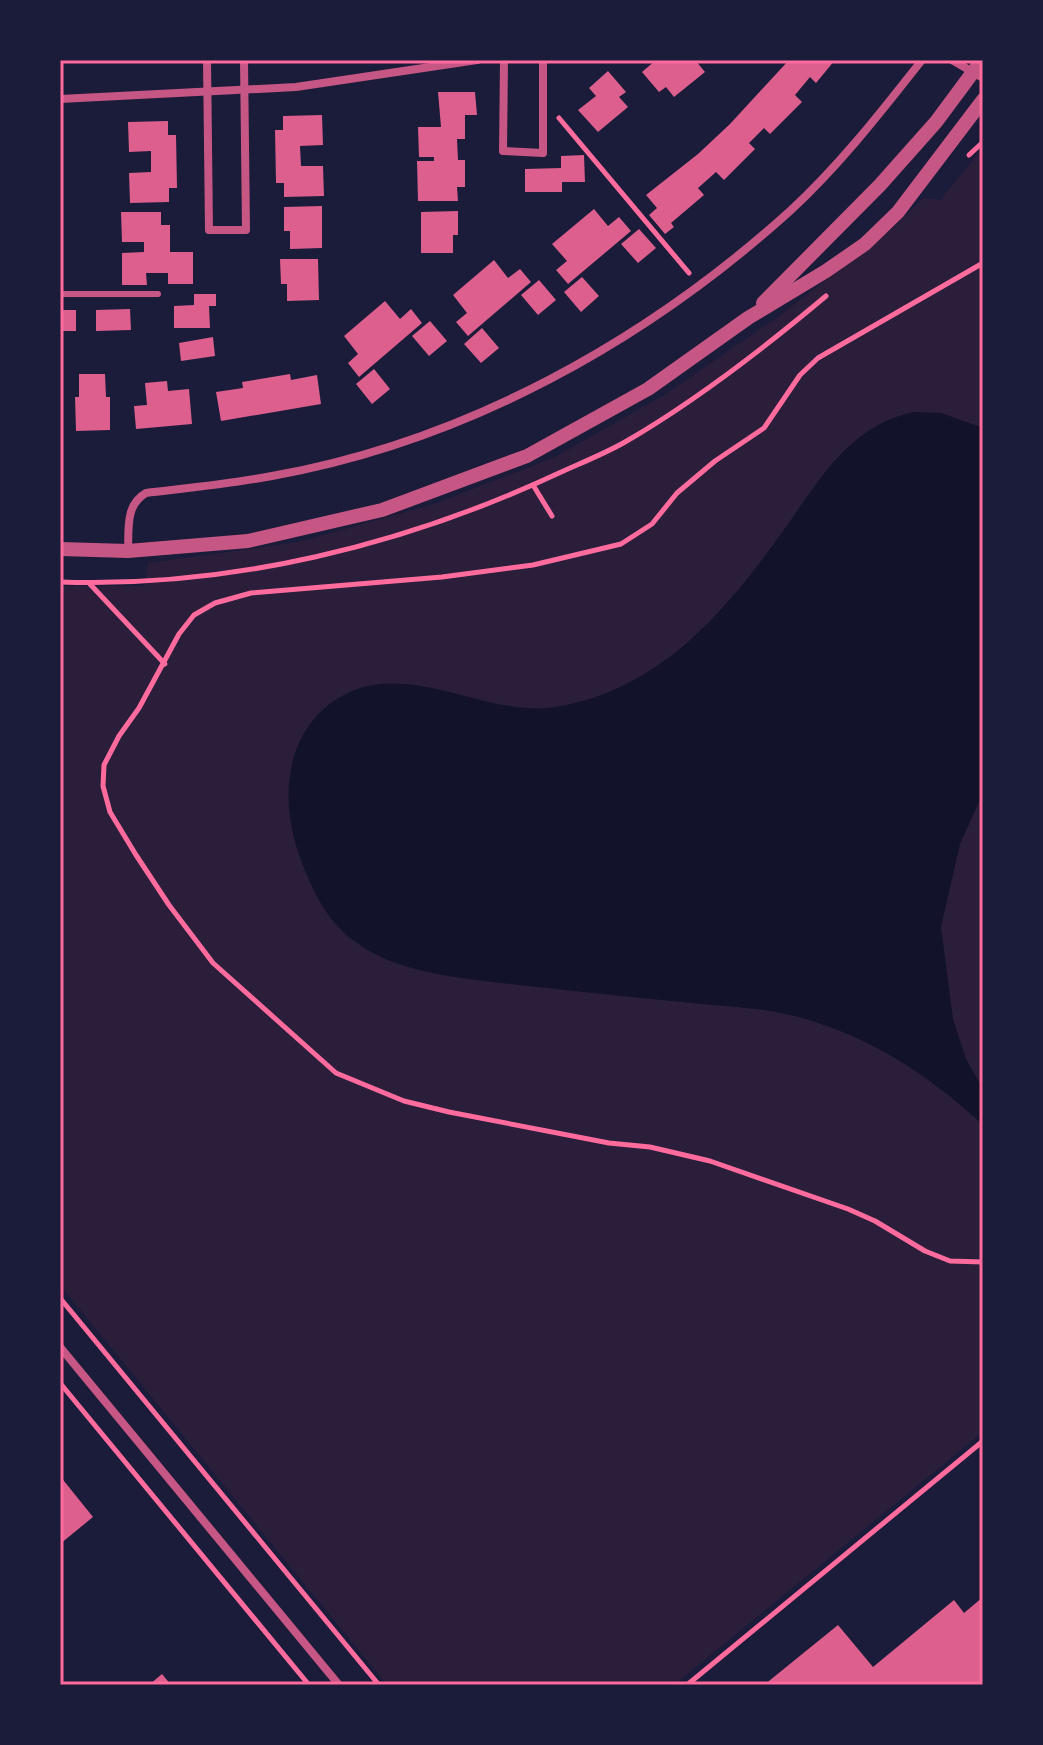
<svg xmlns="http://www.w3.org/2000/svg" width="1043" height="1745" viewBox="0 0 1043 1745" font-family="'Alegreya Sans',sans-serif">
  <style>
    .green { fill: #2a1e3b }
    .water { fill: #12122b }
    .building { fill: #dd5f8e }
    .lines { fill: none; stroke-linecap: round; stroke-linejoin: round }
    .path { stroke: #ff6b9d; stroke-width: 5 }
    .service { stroke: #c65784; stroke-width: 6 }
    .minor { stroke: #c65784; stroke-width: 8 }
    .tertiary { stroke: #c65784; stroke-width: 14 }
    .neatline { fill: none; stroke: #ff6b9d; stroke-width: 3 }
  </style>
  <rect width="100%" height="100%" fill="#1b1b3a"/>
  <!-- green -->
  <polygon class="green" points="983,152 983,1432 674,1685 387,1685 60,1285 60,586 145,586 148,563 298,542 434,504 555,457 664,395 775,319 893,228 923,198 940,200 978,154"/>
  <!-- water -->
  <path class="water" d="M914,412l27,1 42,15v365l-23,51 -19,83 12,92 13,40 17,30v36c-56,-52 -117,-91 -192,-110 -32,-8 -66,-8 -99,-12 -63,-6 -126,-13 -190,-20 -50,-6 -108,-11 -149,-43 -23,-17 -36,-41 -47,-67 -13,-30 -21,-65 -16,-97 5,-40 29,-73 67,-87 56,-19 115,16 171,19 22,2 45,-4 65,-10 84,-28 140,-97 190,-167 37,-51 65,-105 131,-119z"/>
  <!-- building -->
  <g class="building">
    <polygon points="656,60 665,60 668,63 672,60 695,60 705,72 674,97 666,87 659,92 642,72"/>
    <polygon points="789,60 835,60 816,83 810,77 795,95 802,102 770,134 764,128 749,143 755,149 724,180 716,172 698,188 704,195 671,223 674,227 665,234 649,215 657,208 646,195 698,154 730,124"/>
    <polygon points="608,71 626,92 619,97 628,107 598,132 578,110 596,96 589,88"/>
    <polygon points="438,92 475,92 477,115 465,115 465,139 457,139 458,160 465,160 465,187 457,187 458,201 418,201 417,161 434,161 434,157 419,157 418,127 441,127"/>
    <polygon points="322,115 323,145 300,146 301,166 323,166 324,196 284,197 284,183 276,183 275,130 283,130 283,116"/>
    <polygon points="168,121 168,135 176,135 177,188 169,188 169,202 130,203 129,173 151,172 151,151 129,152 128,122"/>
    <polygon points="584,155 585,182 562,182 562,192 525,192 525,169 561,168 561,156"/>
    <polygon points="322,206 322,248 290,249 290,231 284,231 284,207"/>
    <polygon points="594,209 608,226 619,217 631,231 568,284 556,270 567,261 552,244"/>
    <polygon points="458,211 458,235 453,235 453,253 421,253 421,212"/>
    <polygon points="121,212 161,212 161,225 170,225 170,252 193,252 193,284 168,284 168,273 146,273 147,285 122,285 122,253 144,252 144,242 122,242"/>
    <polygon points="639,229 656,248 638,263 621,244"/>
    <polygon points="280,259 318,259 319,300 287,301 287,284 281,284"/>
    <polygon points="494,260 508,278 520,269 531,282 468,336 456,322 467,313 453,295"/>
    <polygon points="582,277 599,296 581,312 564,292"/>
    <polygon points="539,280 556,300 538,315 521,295"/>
    <polygon points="194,294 216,294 216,306 209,306 210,328 174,328 174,306 194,305"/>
    <polygon points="385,301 400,319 411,309 422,323 359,377 348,363 358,354 344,336"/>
    <polygon points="130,309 131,330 96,331 96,310"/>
    <rect x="60" y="310" width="16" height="21"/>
    <polygon points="430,321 447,341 429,356 412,336"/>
    <polygon points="482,328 499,348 481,363 464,344"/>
    <polygon points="213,337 215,356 181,361 179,343"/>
    <polygon points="374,369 390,389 372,404 356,384"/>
    <polygon points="79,374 105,374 106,397 110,397 110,430 76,431 75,397 79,397"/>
    <polygon points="290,374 291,380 317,375 321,404 221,421 216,392 243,388 242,382"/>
    <polygon points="167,381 168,391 189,389 192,424 136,429 134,406 147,405 145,383"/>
    <polygon points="60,1476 93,1517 60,1544"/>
    <polygon points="983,1597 983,1685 764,1685 838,1625 873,1667 954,1600 964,1613"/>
    <polygon points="162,1674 171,1685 149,1685"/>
  </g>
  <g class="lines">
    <!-- path -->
    <g class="path">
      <polyline points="559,118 689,273"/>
      <polyline points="969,155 983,142"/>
      <polyline points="983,263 818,358 800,375 764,428 715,461 677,493 652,524 621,544 533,565 442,577 251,593 215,603 194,615 179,634 139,708 119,736 104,765 103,786 110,812 136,855 169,905 213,963 336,1073 404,1101 449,1112 609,1143 650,1147 710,1161 848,1209 875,1221 925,1251 950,1261 983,1262"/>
      <polyline points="533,485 552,516"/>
      <path d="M60,582c171,6 345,-37 499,-109 22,-10 45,-19 66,-31 71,-41 138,-93 201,-146"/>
      <polyline points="89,583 165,664"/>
      <polyline points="60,1298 379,1685"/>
      <polyline points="60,1383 309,1685"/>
      <polyline points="687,1685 983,1441"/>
    </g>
    <!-- service -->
    <polyline class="service" points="60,294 158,294"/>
    <!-- minor -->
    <g class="minor">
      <polyline points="207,60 209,230 246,230 244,60"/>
      <polyline points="504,60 503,151 543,153 543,60"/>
      <polyline points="952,60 983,78"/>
      <polyline points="60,99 296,87 477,60"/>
      <path d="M128,551c1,-22 -3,-46 18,-58 42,-5 84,-9 126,-17 194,-35 373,-134 518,-265 49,-45 91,-99 132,-151"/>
      <polyline points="60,1347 339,1685"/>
    </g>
    <!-- tertiary -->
    <g class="tertiary">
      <polyline points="763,303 880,185 936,122 982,60"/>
      <polyline points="60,549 128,551 248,541 382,510 527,456 648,389 748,318 826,271 865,244 898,212 983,100"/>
    </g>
  </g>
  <!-- border -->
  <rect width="1043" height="1745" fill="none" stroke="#1b1b3a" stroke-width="124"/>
  <rect x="62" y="62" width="919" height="1621" class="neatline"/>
</svg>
